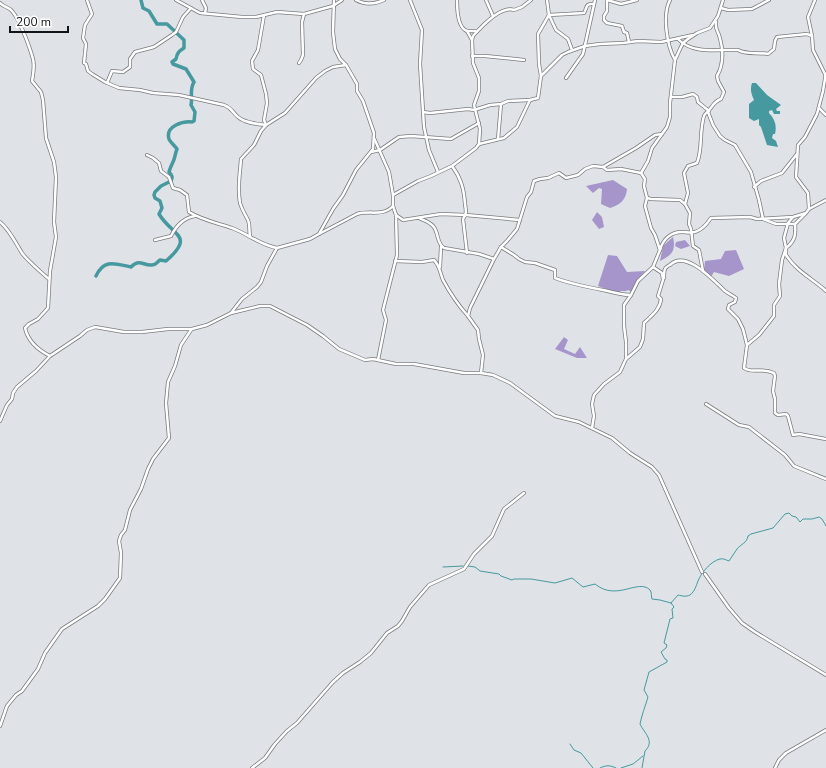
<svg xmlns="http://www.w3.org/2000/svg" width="826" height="768" viewBox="0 0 826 768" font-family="'Nunito Sans',sans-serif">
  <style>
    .forest { fill: #a695cb }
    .water { fill: #46999f }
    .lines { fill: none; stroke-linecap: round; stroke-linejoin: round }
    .stream { stroke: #46999f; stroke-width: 1 }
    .river { stroke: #46999f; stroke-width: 3.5 }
    .minor-casing { stroke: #787c7f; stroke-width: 4 }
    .minor { stroke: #fff; stroke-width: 2.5 }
  </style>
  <rect width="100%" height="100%" fill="#dfe3e7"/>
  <!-- forest -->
  <g class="forest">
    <path d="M613,180l14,9c-1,11 -7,16 -17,19l-9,-4 1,-15 -3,-1 -6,5 -7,-7z"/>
    <polygon points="597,212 602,217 604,227 599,229 592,220"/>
    <path d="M673,237c3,14 -1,18 -13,24l3,-15z"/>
    <polygon points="685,240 690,246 681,249 675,246 676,242"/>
    <polygon points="736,250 744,269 729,276 714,272 711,277 704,270 705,261 721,259 725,251"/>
    <polygon points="608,255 617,256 627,272 645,271 637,280 632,292 628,290 626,291 621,291 618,293 598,286"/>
    <polygon points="564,337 568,340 564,349 575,354 580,347 587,358 577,358 555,349"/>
  </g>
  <!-- water -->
  <path class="water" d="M752,83h4l11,12 14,10 -5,4 1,2h3v3h-6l-2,-4 -3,1v2c6,6 8,13 6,21h-2l-1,4 4,3 2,6 -11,-2 -6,-18 -2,-2v-6l-5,2 -5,-3v-14l5,-4c-3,-6 -4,-11 -2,-17z"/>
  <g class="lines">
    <!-- stream -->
    <g class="stream">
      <path d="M468,566l7,1 5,4 19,3 2,2 11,4 2,-1h17l24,4 17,-5 11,9 12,-3c22,18 43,-6 55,6 2,2 1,7 2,9l8,1 11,3"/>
      <polyline points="443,567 463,566"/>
      <polyline points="570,744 574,750 581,753 593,768"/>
      <path d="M600,768c6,-3 10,-3 16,0"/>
      <polyline points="621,768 633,764 643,756"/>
      <path d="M642,768l3,-17c10,-10 0,-17 -5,-27 2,-10 5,-17 8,-27l-4,-7 5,-18 18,-10v-2l-2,-1 -4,-7 5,-4 1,-3 -3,-2 6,-24 3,-1 -1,-9 2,-2 -3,-4 7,-8c4,1 8,2 12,0 5,-4 6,-9 8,-14 3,-8 13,-20 22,-22 3,-1 6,1 9,2 3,-4 5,-8 8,-12 4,-5 10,-6 11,-13l3,-2 22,-6 12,-14 4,-1 3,3 4,1 4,5 3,-3h9l7,-2 3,2 4,7"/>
    </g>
    <!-- river -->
    <path class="river" d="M96,276c8,-18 20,-12 35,-9 9,-9 12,-1 21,-2 4,0 5,-3 8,-5l6,1c30,-26 6,-25 -7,-47l3,-6 -2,-7 -5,-3 -1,-3 1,-3 6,-6 10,-5c2,-4 1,-6 -2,-9 1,-4 2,-6 4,-10 2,-4 2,-8 4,-13 -2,-3 -7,-7 -8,-10 -4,-13 14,-18 23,-17l2,-1 1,-9 -4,-7c2,-8 -2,-15 3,-23l-8,-13 -13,-5 -1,-2 4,-3c1,-6 3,-8 8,-11v-8l-17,-16h-10l-8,-13 -6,-3 -2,-8"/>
    <!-- minor casing -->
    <g class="minor-casing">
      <g id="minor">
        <path d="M87,0l5,14 -7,11 -2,13 3,6 -2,19 2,1 2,7 4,3 13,8 14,6 21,2 13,3 26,2 45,10c8,3 8,7 14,12 7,6 19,7 28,8"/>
        <polyline points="176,0 200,13 242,17 256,17 277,12 304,14 333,6 342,0"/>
        <polyline points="202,0 206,8 205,13"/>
        <path d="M356,0c9,5 19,4 28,0"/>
        <polyline points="410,0 422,30 420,64 424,127 429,150 438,172"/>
        <polyline points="486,0 493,16"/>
        <polyline points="607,0 607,11 604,16 604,20 607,23 622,26 624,32 627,33 629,42"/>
        <polyline points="607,0 621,4 637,0"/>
        <path d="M670,0c-8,15 -3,46 5,60"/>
        <path d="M0,3c3,4 9,4 12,8 8,9 18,37 21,48 2,8 0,15 -1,22l9,11 2,8 3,38 8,24 2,15 -2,45 2,15 -6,34 -2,37 -10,11 -9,5 -4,4c3,13 13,22 25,28"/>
        <polyline points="721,8 728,10 752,9 769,0"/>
        <polyline points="264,15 258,50 252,61 253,69 261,75 266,94 267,103 264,120 266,125"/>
        <polyline points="467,31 477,31"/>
        <path d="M678,39c15,16 41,10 60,11 8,5 20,2 30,4l6,-5 1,-8 2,-4 30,-3 5,2"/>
        <path d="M472,40l1,-4c8,-9 28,-31 41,-26l8,-3 9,-7"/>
        <path d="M572,50l-4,-11 -12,-9 -7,-15 35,-2c3,-4 1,-10 9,-9"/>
        <polyline points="472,56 485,56 524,60"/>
        <polyline points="299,63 301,60 303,55 302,22 304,14"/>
        <polyline points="541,76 539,64 538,34 549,15 547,0"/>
        <polyline points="566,78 583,54 595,0"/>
        <polyline points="107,83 112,71 123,72 130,67 130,59 135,52 154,47 172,35 176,32 183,17 191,8"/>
        <polyline points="672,97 682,97 693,94 697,97 698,102 709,111 708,112 713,125 720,136 725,140 735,145 751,172 759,200 763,219 776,224 795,224"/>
        <polyline points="819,108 826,115"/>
        <polyline points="423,112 430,113 468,109 474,110 490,105 501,104 508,101 530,100"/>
        <polyline points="374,138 389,172 393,195"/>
        <polyline points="498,139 501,104"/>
        <polyline points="479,144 504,138 517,127 530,100 538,98 541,76 562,55 568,52 585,46 600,44 623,43 638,41 661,42 693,35"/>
        <polyline points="371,152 380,150 399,137 411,136 451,139 479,123"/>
        <path d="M147,155l6,3 6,5 2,8 8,6 4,11 7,2 7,5 2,17c13,8 28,11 43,16 16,6 28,17 45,20"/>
        <path d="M452,166c9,12 12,23 13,38 1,6 2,10 -2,15l4,34"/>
        <polyline points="603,167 607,170 621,169 641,173"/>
        <polyline points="754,187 761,181 782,173 797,154"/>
        <polyline points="647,198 651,199 680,200 685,204"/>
        <polyline points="393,206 396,215 403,220 441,214 466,215 520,220"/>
        <polyline points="809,209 808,193 796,177 798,145 805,137 817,114 823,91 825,79 825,74 813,50 812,36 808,17 815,0"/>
        <path d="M805,214l-10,10c1,11 0,17 -9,24v7c10,16 27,24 40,36"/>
        <path d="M793,217l-5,6 -4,15 2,10 -4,12 -3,24 1,12 -6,9v11l-15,19 -12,10 -3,23c8,6 17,-1 30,5l1,3 -2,15 2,8v14l3,2 8,-1 2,2 5,19 6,-1 27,5"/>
        <path d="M419,218c4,2 11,4 14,8 6,6 3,17 11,22l35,6 15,5"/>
        <path d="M0,222c10,8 15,20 22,31 3,5 22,22 27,26"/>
        <path d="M319,234l38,-20c12,-4 26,3 36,-8v-11l25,-14 13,-5 21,-10 24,-18 3,-4 1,-15 -6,-24 5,-14v-13l-6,-15 -1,-23 -5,-9c-9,-3 -10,-22 -10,-31"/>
        <path d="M250,236c-1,-5 0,-11 -2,-16 -3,-6 -6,-10 -8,-17 -3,-17 0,-28 1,-44l13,-14 7,-14 5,-6 19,-12 31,-35 9,-7 8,-4 13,-2"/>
        <path d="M155,240l16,-4c5,-10 12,-18 24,-20"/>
        <path d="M501,247l13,8 5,4 6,3 10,1 20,7v8c16,6 32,9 48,12 10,2 18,5 28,5"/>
        <path d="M660,250c3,-11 11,-18 22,-18 4,0 9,1 13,0 7,-2 12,-8 16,-14l39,-1 7,2 36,-2 13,-4 3,-4 17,-9"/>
        <path d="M395,261l27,1 12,-2c6,6 6,13 9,20 7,13 15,25 25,36"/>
        <polyline points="440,267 441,247"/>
        <path d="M703,271l-4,-21 -6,-4 -2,-17 -2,-5 1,-11 -5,-9 3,-11 -4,-20 4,-7 9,-3c6,-15 2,-31 7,-47 1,-3 4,-4 6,-7 4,-5 5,-8 11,-10l3,-7 -6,-11 -1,-5c7,-12 6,-28 2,-41 -2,-5 -4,-7 -3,-13"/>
        <path d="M664,278c0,-3 0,-7 1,-9 0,-1 4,-4 5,-4 16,-16 44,16 55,26 4,3 7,4 11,7l-1,4 -6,3 -1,4 10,10 5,10 4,16"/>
        <polyline points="231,313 260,306 270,306 307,325 323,336 339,349 365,360 373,359 396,364 414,364 464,373 481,373 493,375 510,383 555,416 579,422 612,438 630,453 652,467 659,475 702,572"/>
        <polyline points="626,358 626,342 624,326 624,305 631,295 638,281 653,267"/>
        <polyline points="378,360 386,320 383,310 397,255 396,215"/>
        <polyline points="481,373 483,355 479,339 478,330 468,316 470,308 494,259 501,247 507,241 517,229 527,197 531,192 534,181 540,179 548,178 559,173 566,178 578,175 585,169 593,166 603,167 636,148 655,135 662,134 667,127 670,117 670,103 675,60 680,49 683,43 688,39 697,33 710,28 718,16 723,0"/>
        <polyline points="706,404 739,425 749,427 785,455 794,466 826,479"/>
        <polyline points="0,421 7,405 12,399 13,393 17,387 36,371 50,356 80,336 87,330 95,327 124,332 142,332 168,329 192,329 207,325 231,313 242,299 257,287 261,282 267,266 277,248 310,239 319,234 333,209 343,195 356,170 373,149 374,133 363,101 357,91 357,84 346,65 340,59 335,49 333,32 334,0"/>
        <path d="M592,428l2,-12 -2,-12 2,-9 10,-11 16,-12 6,-13 14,-12 3,-8 1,-16c7,-7 16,-13 17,-24l-3,-3 5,-16 -1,-7 -9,-6 7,-17 -5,-15 -4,-7 -6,-22 2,-8 -3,-12 1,-7 -4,-6 7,-12 4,-13 10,-14"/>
        <polyline points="705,574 729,608 742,623 755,632 826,675"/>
        <polyline points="0,726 7,706 16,695 22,691 38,669 45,653 62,629 98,606 105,599 120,578 121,553 119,541 121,535 125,530 130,510 141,489 148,469 153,459 169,438 166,403 168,382 175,366 181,345 191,330"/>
        <polyline points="252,768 265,758 275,744 287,731 297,723 333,682 343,673 360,662 371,653 387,633 398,626 402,621 410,607 429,585 464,569 474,554 492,536 504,509 524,493"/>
        <polyline points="775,768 779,760 786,753 826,730"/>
      </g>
    </g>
    <!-- minor -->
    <use href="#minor" class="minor"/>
  </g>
  <!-- scale -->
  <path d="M10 26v6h58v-6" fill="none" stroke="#111314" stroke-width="2"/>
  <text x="16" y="26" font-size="12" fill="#111314" stroke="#ffffff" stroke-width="3" paint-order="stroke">200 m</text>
</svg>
